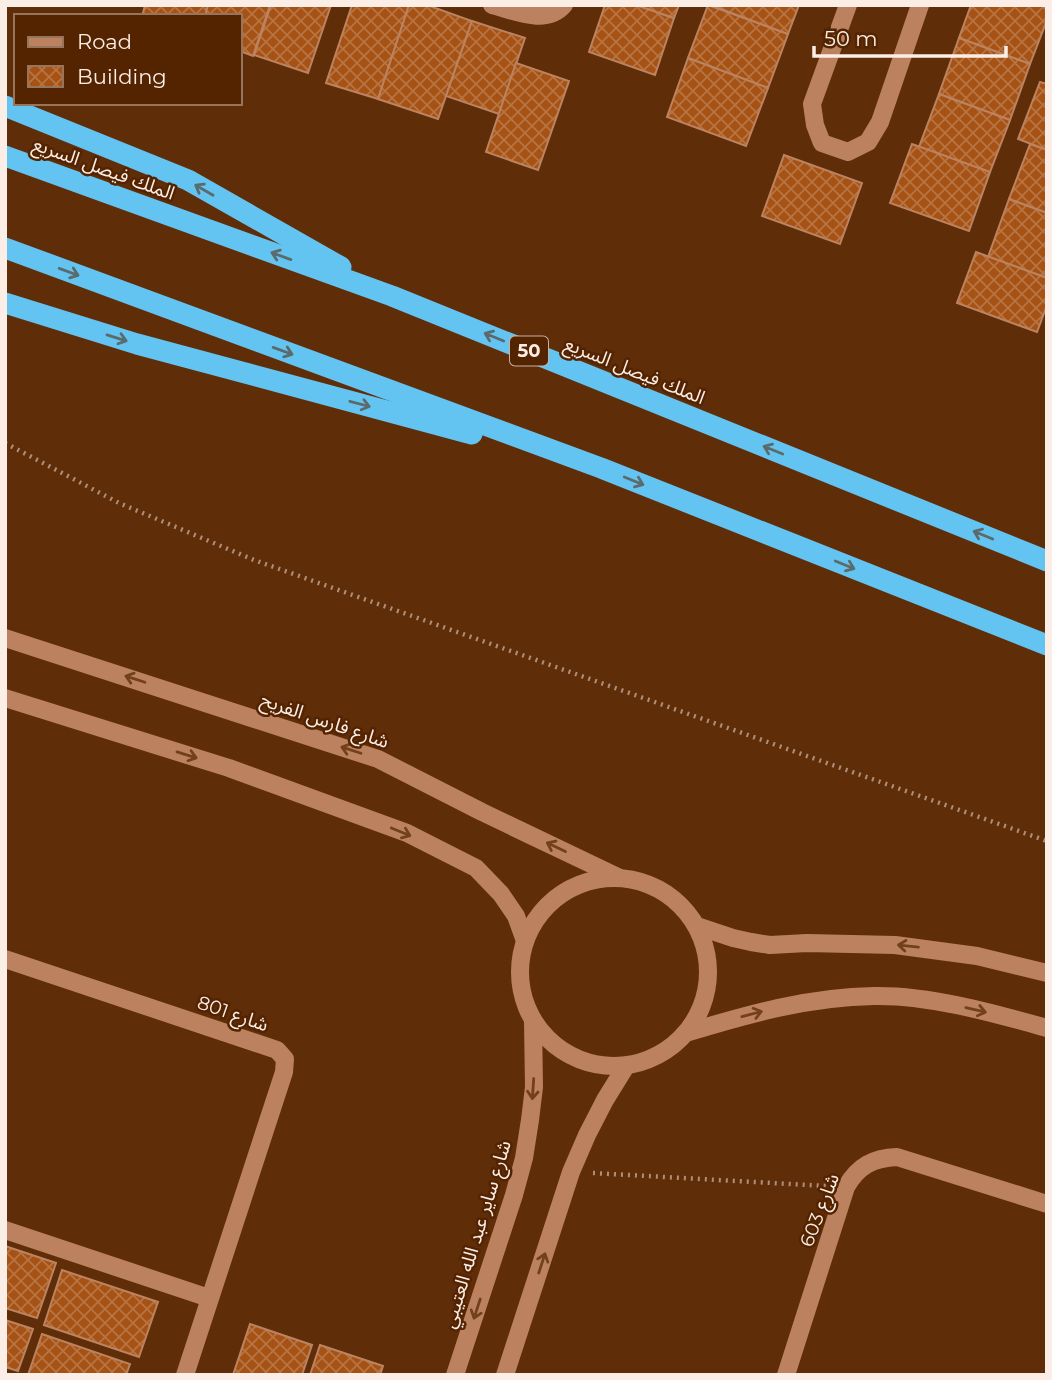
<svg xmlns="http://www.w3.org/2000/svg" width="1052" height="1380" viewBox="0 0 1052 1380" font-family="Montserrat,'Noto Sans Arabic',sans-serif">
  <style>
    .building { fill: url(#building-cross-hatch); stroke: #bc8361; stroke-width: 2 }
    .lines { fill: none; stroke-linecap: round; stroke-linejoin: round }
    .path { stroke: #af8f79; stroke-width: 4.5; stroke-dasharray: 2 5; stroke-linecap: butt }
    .minor { stroke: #bc8260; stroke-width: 18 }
    .tertiary { stroke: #bc8260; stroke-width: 18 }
    .motorway { stroke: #64c4f1; stroke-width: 21 }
    .oneway { stroke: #5b6b6c }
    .oneway2 { stroke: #73401d }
    .labels { text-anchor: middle; stroke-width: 5; stroke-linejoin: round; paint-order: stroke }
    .shield { fill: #542300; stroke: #c9b1a2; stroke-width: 2 }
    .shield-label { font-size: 18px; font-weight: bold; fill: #fbeee7 }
    .street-label { font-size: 19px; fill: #fbeee7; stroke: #542300 }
  </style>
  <defs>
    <pattern id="building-cross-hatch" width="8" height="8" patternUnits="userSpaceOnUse" patternTransform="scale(1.75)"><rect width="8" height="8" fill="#a65215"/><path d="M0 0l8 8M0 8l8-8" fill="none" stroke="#b87442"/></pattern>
  </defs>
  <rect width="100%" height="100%" fill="#602d09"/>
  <!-- building -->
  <g class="building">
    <polygon points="145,5 208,5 205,16 150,16 143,13"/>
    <polygon points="208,5 270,5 253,56 240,51 240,16 205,16"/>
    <polygon points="271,5 331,5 308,73 254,55"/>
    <polygon points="352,5 409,5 378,99 326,83"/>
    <polygon points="409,5 427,5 472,21 438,119 378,99"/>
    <polygon points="605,5 636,5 674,18 655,75 589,52"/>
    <polygon points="636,5 679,5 674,18"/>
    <polygon points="708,5 788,34 768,88 688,58"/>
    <polygon points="710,5 799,5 788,34"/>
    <polygon points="971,5 1040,5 1047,8 1047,20 1030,64 959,38"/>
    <polygon points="472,21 525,38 499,114 446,96"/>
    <polygon points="959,38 1030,64 1010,120 939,94"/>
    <polygon points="688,58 768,88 746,146 667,117"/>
    <polygon points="516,63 569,81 538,170 486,152"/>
    <polygon points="1040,82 1047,84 1047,150 1018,139"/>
    <polygon points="939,94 1010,120 990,172 919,147"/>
    <polygon points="912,144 990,172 969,231 890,203"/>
    <polygon points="1030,144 1047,150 1047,213 1009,199"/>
    <polygon points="784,155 862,183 840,244 762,216"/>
    <polygon points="1009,199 1047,213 1047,278 988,257"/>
    <polygon points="976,252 1047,278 1047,305 1037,332 957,303"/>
    <polygon points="5,1246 56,1263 37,1318 5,1308"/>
    <polygon points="62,1270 158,1302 139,1357 44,1325"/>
    <polygon points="5,1320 33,1329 18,1371 5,1367"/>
    <polygon points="250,1324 312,1345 302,1375 233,1375"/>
    <polygon points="42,1334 130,1364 126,1375 28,1375"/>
    <polygon points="320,1345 383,1366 380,1375 310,1375"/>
  </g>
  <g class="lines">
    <!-- path -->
    <g class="path">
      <polyline points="5,443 119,503 254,560 1047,841"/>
      <polyline points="593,1173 826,1186"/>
    </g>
    <!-- minor -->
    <g class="minor">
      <path d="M492,5c23,6 54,21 72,0"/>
      <polyline points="848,5 812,104 815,125 822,143 848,152 868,142 880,122 920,5"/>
      <polyline points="5,959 277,1050 285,1059 284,1072 185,1375"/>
      <polyline points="5,1230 209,1298"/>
      <path d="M786,1375l60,-188c12,-21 27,-29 51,-30l150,47"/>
    </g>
    <!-- tertiary -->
    <g class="tertiary">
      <polyline points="5,638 378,759 482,812 618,877"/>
      <polyline points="5,698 229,768 407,833 476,868 501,894 516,916 525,941"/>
      <circle cx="614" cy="972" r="94"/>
      <polyline points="697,926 733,938 751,942 770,945 807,943 895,945 977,956 1047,973"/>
      <path d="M686,1033c62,-19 123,-36 188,-37 56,-1 119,17 173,32"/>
      <polyline points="455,1375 514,1195 524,1158 530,1120 534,1087 533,1021"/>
      <polyline points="505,1375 571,1172 587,1135 605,1100 626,1066"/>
    </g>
    <!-- motorway -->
    <g class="motorway">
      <polyline points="5,106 188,180 341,267"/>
      <polyline points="5,156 392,296 1047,561"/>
      <polyline points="5,248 601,468 1047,645"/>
      <polyline points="5,303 137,344 472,434"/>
    </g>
  </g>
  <!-- one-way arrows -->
  <defs><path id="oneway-shaft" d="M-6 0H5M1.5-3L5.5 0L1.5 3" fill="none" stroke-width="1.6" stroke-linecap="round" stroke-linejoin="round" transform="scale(1.75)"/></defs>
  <g class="oneway">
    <use href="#oneway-shaft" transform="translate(204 190) rotate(-150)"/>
    <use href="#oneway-shaft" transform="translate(281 256) rotate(-160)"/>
    <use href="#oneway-shaft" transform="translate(69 272) rotate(20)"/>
    <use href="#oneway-shaft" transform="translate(494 337) rotate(-158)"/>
    <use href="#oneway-shaft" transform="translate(117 338) rotate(17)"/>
    <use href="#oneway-shaft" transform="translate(283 351) rotate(20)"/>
    <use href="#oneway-shaft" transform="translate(360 404) rotate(15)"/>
    <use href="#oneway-shaft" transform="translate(773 450) rotate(-158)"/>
    <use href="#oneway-shaft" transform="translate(634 481) rotate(22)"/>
    <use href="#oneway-shaft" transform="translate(983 535) rotate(-158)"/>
    <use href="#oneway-shaft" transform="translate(845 565) rotate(22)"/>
  </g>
  <g class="oneway2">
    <use href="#oneway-shaft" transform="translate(135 679) rotate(-162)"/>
    <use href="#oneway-shaft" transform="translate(351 750) rotate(-162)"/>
    <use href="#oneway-shaft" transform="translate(187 755) rotate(17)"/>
    <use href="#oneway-shaft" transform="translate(401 832) rotate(22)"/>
    <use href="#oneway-shaft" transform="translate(556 847) rotate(-154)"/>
    <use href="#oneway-shaft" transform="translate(908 946) rotate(-174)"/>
    <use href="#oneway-shaft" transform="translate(976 1010) rotate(13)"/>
    <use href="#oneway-shaft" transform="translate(752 1014) rotate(-15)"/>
    <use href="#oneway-shaft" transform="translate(533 1089) rotate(94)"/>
    <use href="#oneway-shaft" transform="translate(542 1263) rotate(-72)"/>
    <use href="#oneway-shaft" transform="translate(477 1309) rotate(108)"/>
  </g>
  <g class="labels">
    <!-- shield labels -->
    <rect class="shield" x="510" y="336.5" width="38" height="29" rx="5"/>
    <g class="shield-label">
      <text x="529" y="357">50</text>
    </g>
    <!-- street labels -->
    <g class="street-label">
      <text transform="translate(104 168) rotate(20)" y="7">الملك فيصل السريع</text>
      <text transform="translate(635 370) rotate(22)" y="7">الملك فيصل السريع</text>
      <text transform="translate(325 720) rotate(19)" y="7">شارع فارس الفريح</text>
      <text transform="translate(233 1013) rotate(19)" y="7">شارع 801</text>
      <text transform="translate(819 1210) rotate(-69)" y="7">شارع 603</text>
      <text transform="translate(476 1234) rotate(-73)" y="7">شارع ساير عبد الله العتيبي</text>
    </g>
  </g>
  <!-- border -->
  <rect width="1052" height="1380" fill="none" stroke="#fbeee7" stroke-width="14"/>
  <!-- legend -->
  <rect x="14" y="14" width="228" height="91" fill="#542300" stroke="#97745c" stroke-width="2"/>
  <rect x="28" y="37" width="35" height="10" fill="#bc8260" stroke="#97745c" stroke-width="2"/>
  <text x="77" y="49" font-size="21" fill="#fbeee7">Road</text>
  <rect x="28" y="66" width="35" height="21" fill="url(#building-cross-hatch)" stroke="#97745c" stroke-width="2"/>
  <text x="77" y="84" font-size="21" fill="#fbeee7">Building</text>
  <!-- scale -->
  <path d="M814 46v10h192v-10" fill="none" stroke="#fbeee7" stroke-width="3.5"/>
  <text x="824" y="46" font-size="21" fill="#fbeee7" stroke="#542300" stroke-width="5" paint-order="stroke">50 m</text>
</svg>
